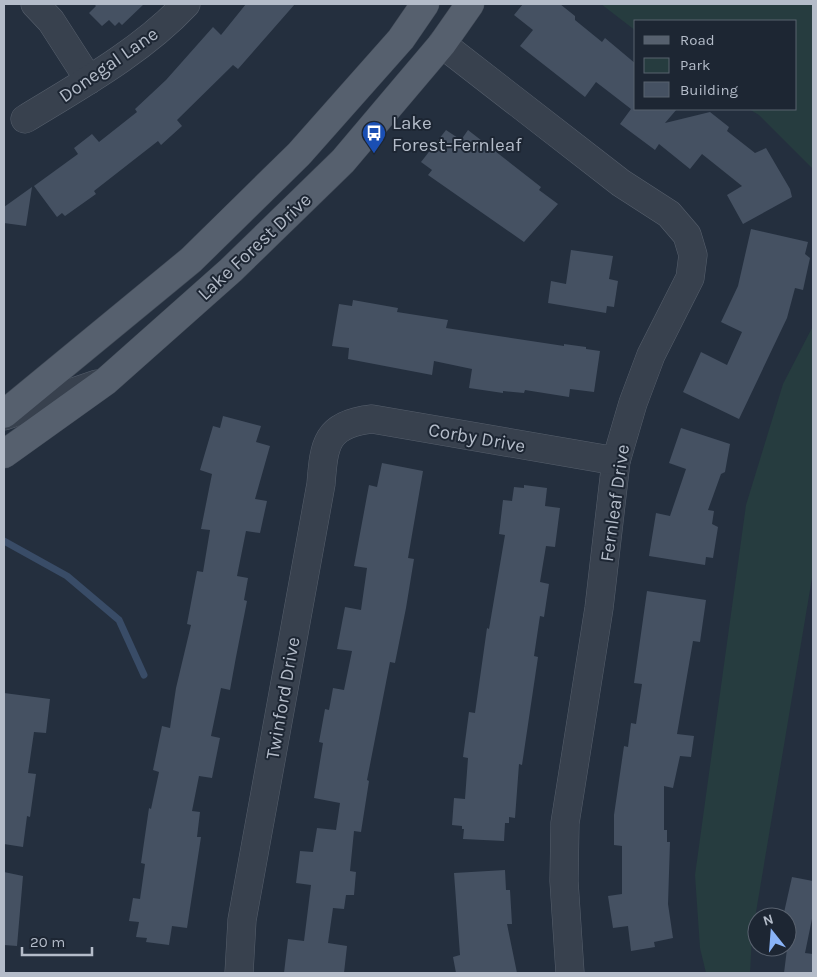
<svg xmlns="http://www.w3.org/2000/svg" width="817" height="977" viewBox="0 0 817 977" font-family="Karla,sans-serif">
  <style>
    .green { fill: #263c3f }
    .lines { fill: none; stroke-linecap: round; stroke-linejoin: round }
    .stream { stroke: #394c67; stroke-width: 7 }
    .building { fill: #455162 }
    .minor-casing { stroke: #565f6c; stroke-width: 29 }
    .major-casing { stroke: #414a57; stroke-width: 29 }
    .minor { stroke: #38414e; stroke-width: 28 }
    .major { stroke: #56606e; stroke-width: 28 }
    .labels { text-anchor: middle; stroke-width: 4; stroke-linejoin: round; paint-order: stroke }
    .street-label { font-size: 19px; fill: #b4bcc9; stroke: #1d2633 }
    .poi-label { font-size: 19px; fill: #b4bcc9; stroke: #1d2633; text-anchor: start }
  </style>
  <rect width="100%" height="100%" fill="#242f3e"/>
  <!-- green -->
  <g class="green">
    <polygon points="601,4 813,4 813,169 759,115 749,109 796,109 796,21 636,21 636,31"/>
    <polygon points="813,326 813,572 752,936 750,973 706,973 700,948 695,875 746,505 783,384"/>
  </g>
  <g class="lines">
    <!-- stream -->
    <polyline class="stream" points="4,541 67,576 119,620 144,675"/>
  </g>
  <!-- building -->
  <g class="building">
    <polygon points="94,4 144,4 122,25 119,22 115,26 109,20 102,26 89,13 96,6"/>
    <polygon points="246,4 295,4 238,69 233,65 177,120 182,126 161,145 158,141 94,191 96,194 65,216 62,213 57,217 34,186 78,154 74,148 92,134 99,142 137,112 135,109 166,80 213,27 221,35"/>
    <polygon points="523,4 560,4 575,16 575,20 602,42 605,38 636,64 636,109 677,109 665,123 710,112 729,127 727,131 755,153 766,148 790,189 792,197 743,224 727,195 742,186 702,154 690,169 659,144 655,150 620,124 631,109 609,92 596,82 585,97 520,46 533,30 514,15"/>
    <polygon points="446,130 461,140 468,130 541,187 539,190 558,204 524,242 428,175 432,170 421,162"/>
    <polygon points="32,187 26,226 4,223 4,207"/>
    <polygon points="751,229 808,242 805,254 810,258 803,290 795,288 787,318 739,419 683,392 701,352 727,365 742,332 721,322 738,286"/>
    <polygon points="571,250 613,256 609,279 618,281 614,307 607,306 606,313 548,303 551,281 566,284"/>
    <polygon points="353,300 398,308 397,312 448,320 446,328 564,346 564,344 586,347 586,349 600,351 594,392 570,389 569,397 525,390 524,393 503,391 503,393 469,388 472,369 434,361 432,375 348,359 349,348 332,346 339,304 352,306"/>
    <polygon points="223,416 261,426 256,442 270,446 255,499 267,501 260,533 246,531 237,576 248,578 244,600 247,601 236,657 230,690 221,688 211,736 220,738 212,778 199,776 192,811 200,812 197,837 201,837 187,928 172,926 169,945 146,942 147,938 136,937 139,922 129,921 133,898 140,899 145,864 141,863 149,808 151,809 159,772 153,770 162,726 170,728 176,688 191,625 187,624 197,571 203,572 210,530 201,529 212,474 200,470 213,426 220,428"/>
    <polygon points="681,428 730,444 725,472 721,474 708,510 714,511 712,524 718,527 713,558 706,557 705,565 649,556 656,513 670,516 686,469 669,463"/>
    <polygon points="382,463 423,471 408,558 414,559 406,608 395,663 390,662 367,780 369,781 361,832 354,831 350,871 356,872 354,895 346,895 344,909 333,908 328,943 347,946 344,973 284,973 288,939 304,941 311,885 296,883 300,851 313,852 317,828 336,830 340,803 314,798 323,743 319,742 325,709 329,710 333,688 344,690 352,651 337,649 345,607 361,610 367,568 354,566 369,485 377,487"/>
    <polygon points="524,485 547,488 545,506 560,508 555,547 546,546 540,582 549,584 544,617 540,616 534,656 538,657 522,765 519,764 515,818 509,817 509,823 505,823 504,841 463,839 464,829 462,829 462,826 452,825 454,798 465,799 468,758 463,757 469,712 475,713 487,628 489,629 505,535 499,534 503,500 512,501 514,487 524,488"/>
    <polygon points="647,591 706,600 700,642 693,641 677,734 694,736 691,757 680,756 673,788 664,786 664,830 667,830 667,842 670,842 668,904 673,938 654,942 655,947 631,951 628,926 613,928 608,896 622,894 622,846 614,845 614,815 624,746 628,747 631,723 636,724 642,684 634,683"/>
    <polygon points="4,693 50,699 46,733 34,732 28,773 36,774 30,817 27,816 23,847 4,844"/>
    <polygon points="505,870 506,890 510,890 512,924 507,924 517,973 456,973 453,957 460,955 454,873"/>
    <polygon points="4,872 23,876 17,946 4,945"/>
    <polygon points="792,877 813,881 813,914 805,953 813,954 813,973 784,973 790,925 787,925 787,917 783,917"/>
  </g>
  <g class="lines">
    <!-- minor casing -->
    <g class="minor-casing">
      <g id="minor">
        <polyline points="35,4 51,21 89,80"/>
        <polyline points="442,44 621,183 669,214 687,235 693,255 690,278 651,355 633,403 616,461 599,608 565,823 564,881 570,973"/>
        <path d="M25,119c54,-33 117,-68 161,-115"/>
        <polyline points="4,416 97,384"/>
        <path d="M239,973l3,-53 79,-436c3,-40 5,-60 51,-65l244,42"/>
      </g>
    </g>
    <!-- major casing -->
    <g class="major-casing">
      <g id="major">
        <polyline points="4,414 191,260 299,154 401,39 425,4"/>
        <polyline points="4,454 106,381 231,270 343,161 442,44 470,4"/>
      </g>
    </g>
    <!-- minor -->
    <use href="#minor" class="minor"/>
    <!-- major -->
    <use href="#major" class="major"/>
  </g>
  <!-- icons -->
  <defs>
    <g id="bus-pin" transform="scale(1.25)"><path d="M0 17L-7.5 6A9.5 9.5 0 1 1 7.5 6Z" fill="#1a4fb4" stroke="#1d2633"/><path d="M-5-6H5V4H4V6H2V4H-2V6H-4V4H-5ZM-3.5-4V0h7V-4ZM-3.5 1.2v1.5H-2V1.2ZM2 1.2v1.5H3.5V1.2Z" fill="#fff"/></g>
  </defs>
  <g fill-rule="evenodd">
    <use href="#bus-pin" x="374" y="133"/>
  </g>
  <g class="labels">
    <!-- street labels -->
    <g class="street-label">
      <text transform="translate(108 64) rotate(-35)" y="7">Donegal Lane</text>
      <text transform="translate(254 246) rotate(-43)" y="7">Lake Forest Drive</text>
      <text transform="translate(477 437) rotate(10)" y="7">Corby Drive</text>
      <text transform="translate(614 503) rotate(-82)" y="7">Fernleaf Drive</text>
      <text transform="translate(282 698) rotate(-80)" y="7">Twinford Drive</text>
    </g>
    <!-- poi labels -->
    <g class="poi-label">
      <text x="392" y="129">Lake<tspan x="392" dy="22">Forest-Fernleaf</tspan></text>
    </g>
  </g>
  <!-- border -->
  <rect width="817" height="977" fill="none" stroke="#b4bcc9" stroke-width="10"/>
  <!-- legend -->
  <rect x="634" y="20" width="162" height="90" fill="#1d2633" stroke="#59626f"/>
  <rect x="644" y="36" width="25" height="8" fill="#56606e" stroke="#59626f"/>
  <text x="680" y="45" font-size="15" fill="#b4bcc9">Road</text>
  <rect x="644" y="58" width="25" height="15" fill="#263c3f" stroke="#59626f"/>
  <text x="680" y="70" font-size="15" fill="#b4bcc9">Park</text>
  <rect x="644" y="82" width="25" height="15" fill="#455162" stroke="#59626f"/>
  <text x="680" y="95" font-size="15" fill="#b4bcc9">Building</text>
  <!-- north arrow -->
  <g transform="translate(772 932) rotate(343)"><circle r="24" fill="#1d2633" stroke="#59626f"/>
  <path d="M0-4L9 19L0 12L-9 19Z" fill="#8ab4f8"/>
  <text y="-8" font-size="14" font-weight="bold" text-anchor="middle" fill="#b4bcc9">N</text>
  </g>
  <!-- scale -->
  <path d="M22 947v8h70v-8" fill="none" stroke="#b4bcc9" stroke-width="2.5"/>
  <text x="30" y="947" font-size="15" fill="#b4bcc9" stroke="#1d2633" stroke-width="4" paint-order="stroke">20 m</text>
</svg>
